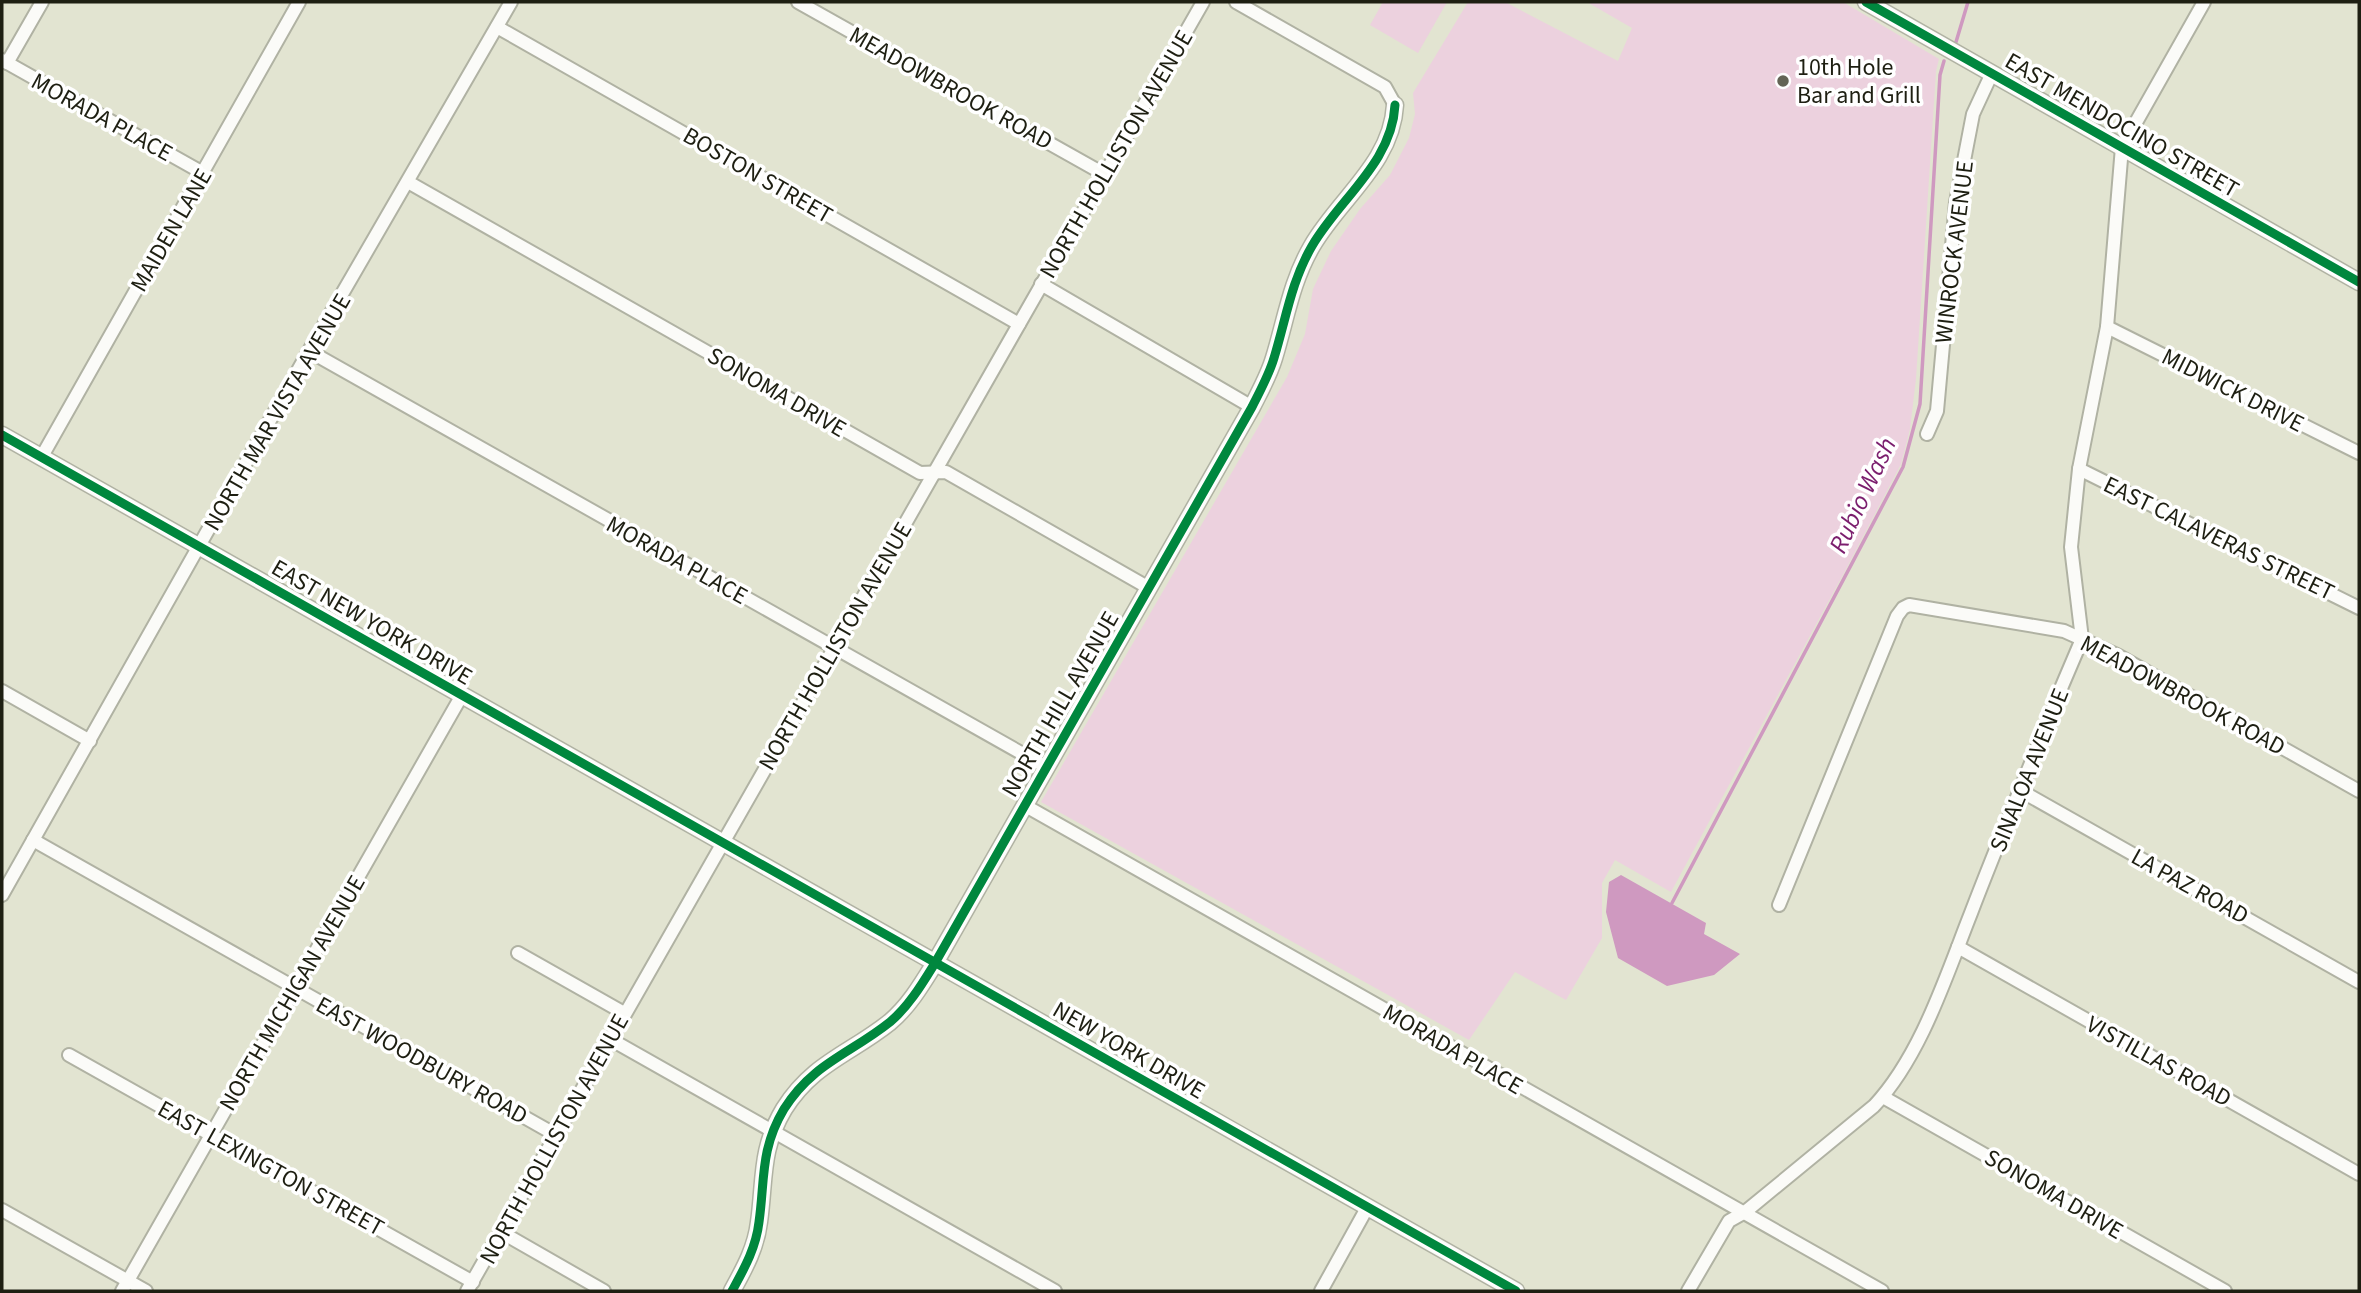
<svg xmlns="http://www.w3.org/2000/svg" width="2361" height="1293" viewBox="0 0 2361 1293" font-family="'Source Sans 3',sans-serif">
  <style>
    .green { fill: #ecd1de }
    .water { fill: #cf99c0 }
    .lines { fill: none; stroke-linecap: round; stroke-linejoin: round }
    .stream { stroke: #cf99c0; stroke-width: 3.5 }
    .minor-casing { stroke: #b0b2a3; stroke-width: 16 }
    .tertiary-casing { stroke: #b0b2a3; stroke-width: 19 }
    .minor { stroke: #fbfbf8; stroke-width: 12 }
    .tertiary { stroke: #fbfbf8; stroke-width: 16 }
    .cycleway-casing { stroke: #fff; stroke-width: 13 }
    .cycleway { stroke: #00873e; stroke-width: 9 }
    .poi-dot { fill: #636455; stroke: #fff; stroke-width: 2.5 }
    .labels { text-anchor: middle; stroke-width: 7; stroke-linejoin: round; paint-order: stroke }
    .poi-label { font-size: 24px; fill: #1e1f12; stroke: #fff; text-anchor: start }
    .street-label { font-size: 24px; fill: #1e1f12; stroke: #fff }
    .water-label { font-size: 26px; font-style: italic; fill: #7b1e6e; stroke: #fff }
  </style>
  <rect width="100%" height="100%" fill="#e2e4d1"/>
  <!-- green -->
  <g class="green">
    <polygon points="1383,2 1447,2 1418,53 1370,25"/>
    <polygon points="1468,2 1505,2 1618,61 1632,28 1587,2 1843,2 1939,59 1936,71 1916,379 1910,429 1901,464 1845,571 1671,892 1615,860 1602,883 1602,938 1566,1000 1515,972 1469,1040 1041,802 1287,377 1305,334 1313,289 1331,251 1360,209 1390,175 1409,138 1415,114 1413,93"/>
  </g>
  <!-- water -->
  <polygon class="water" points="1621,875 1706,923 1704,934 1740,954 1714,975 1667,986 1618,958 1606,912 1609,882"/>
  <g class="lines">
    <!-- stream -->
    <g class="stream">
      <polyline points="1956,42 1968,2"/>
      <polyline points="1672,903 1903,467 1920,404 1940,75 1944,61"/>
    </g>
    <!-- minor casing -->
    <g class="minor-casing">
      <g id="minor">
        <polyline points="798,2 1104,174"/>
        <polyline points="1236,2 1385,87 1395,105"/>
        <polyline points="497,27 1019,324"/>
        <polyline points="2,60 203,173"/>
        <polyline points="7,63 42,2"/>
        <polyline points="408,182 920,473 946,472 1149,588"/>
        <polyline points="1041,284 1252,407"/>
        <polyline points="2107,327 2359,453"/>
        <polyline points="309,351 1046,767"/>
        <polyline points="1927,434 1937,411 1956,202 1973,114 1992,73"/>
        <polyline points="41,458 299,2"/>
        <polyline points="2079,469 2359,608"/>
        <polyline points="2,691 90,741"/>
        <polyline points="2021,791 2359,982"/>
        <polyline points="1024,805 1882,1291"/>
        <polyline points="33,840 556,1135"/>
        <polyline points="2,895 309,351 511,2"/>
        <polyline points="1779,905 1897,616 1903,608 1909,605 2064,631 2117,655 2359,791"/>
        <polyline points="1958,947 2359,1174"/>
        <polyline points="518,953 624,1013"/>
        <polyline points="610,1039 1055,1291"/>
        <polyline points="69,1055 473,1282"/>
        <polyline points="1883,1097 2225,1291"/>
        <polyline points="2,1210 146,1291"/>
        <polyline points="501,1232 604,1291"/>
        <polyline points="122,1291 462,695"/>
        <polyline points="467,1291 1203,2"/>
        <polyline points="1321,1291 1367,1208"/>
        <path d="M1688,1291l41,-70 16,-9 129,-106c47,-50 72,-130 97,-193 29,-76 61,-151 91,-227l20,-47 -11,-92 8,-78 28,-142 15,-180 82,-145"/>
      </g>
    </g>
    <!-- tertiary casing -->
    <g class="tertiary-casing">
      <g id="tertiary">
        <polyline points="1866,2 2359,282"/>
        <polyline points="2,435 1516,1291"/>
        <path d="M732,1291c12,-22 24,-43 27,-69 6,-42 1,-73 25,-113 29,-46 66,-55 106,-87 19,-16 32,-38 45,-59l317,-556c8,-16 17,-32 22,-49 12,-39 17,-76 38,-112 27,-47 80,-83 83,-141"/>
      </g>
    </g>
    <!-- minor -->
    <use href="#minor" class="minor"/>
    <!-- tertiary -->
    <use href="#tertiary" class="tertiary"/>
    <!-- cycleway casing -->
    <g class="cycleway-casing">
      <g id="cycleway">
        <polyline points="1866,2 2359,282"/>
        <polyline points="2,435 1516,1291"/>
        <path d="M732,1291c12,-22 24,-43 27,-69 6,-42 1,-73 25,-113 29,-46 66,-55 106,-87 19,-16 32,-38 45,-59l317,-556c8,-16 17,-32 22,-49 12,-39 17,-76 38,-112 27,-47 80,-83 83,-141"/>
      </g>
    </g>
    <!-- cycleway -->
    <use href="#cycleway" class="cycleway"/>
  </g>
  <!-- markers -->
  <circle class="poi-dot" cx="1783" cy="81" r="7"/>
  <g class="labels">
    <!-- poi labels -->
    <g class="poi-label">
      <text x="1797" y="75">10th Hole<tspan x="1797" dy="28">Bar and Grill</tspan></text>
    </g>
    <!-- street labels -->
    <g class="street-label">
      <text transform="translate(951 88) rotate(29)" y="8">MEADOWBROOK ROAD</text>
      <text transform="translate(102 117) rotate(29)" y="8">MORADA PLACE</text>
      <text transform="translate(2122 125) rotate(30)" y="8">EAST MENDOCINO STREET</text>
      <text transform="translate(1116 154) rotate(-60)" y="8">NORTH HOLLISTON AVENUE</text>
      <text transform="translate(758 175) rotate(30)" y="8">BOSTON STREET</text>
      <text transform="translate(171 230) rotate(-60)" y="8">MAIDEN LANE</text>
      <text transform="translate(1954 252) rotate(-83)" y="8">WINROCK AVENUE</text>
      <text transform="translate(2233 390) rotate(27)" y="8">MIDWICK DRIVE</text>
      <text transform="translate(777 392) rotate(30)" y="8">SONOMA DRIVE</text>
      <text transform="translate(277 412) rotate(-60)" y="8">NORTH MAR VISTA AVENUE</text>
      <text transform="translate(2219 538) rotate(26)" y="8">EAST CALAVERAS STREET</text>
      <text transform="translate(677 560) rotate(29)" y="8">MORADA PLACE</text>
      <text transform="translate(372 622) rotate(30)" y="8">EAST NEW YORK DRIVE</text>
      <text transform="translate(835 646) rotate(-60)" y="8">NORTH HOLLISTON AVENUE</text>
      <text transform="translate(2183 695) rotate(28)" y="8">MEADOWBROOK ROAD</text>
      <text transform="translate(1060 704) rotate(-60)" y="8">NORTH HILL AVENUE</text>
      <text transform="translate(2029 770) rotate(-68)" y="8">SINALOA AVENUE</text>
      <text transform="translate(2190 886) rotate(29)" y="8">LA PAZ ROAD</text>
      <text transform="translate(292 993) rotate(-60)" y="8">NORTH MICHIGAN AVENUE</text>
      <text transform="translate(1453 1049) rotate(30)" y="8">MORADA PLACE</text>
      <text transform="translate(1129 1050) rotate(30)" y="8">NEW YORK DRIVE</text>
      <text transform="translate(422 1060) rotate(29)" y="8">EAST WOODBURY ROAD</text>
      <text transform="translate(2159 1061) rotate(29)" y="8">VISTILLAS ROAD</text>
      <text transform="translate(554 1139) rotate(-61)" y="8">NORTH HOLLISTON AVENUE</text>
      <text transform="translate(271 1168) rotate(29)" y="8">EAST LEXINGTON STREET</text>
      <text transform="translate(2054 1194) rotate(30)" y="8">SONOMA DRIVE</text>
    </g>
    <!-- water labels -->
    <g class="water-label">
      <text transform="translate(1862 495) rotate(-65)" y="9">Rubio Wash</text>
    </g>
  </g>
  <!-- border -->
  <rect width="2361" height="1293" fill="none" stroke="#1e1f12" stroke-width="7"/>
</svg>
